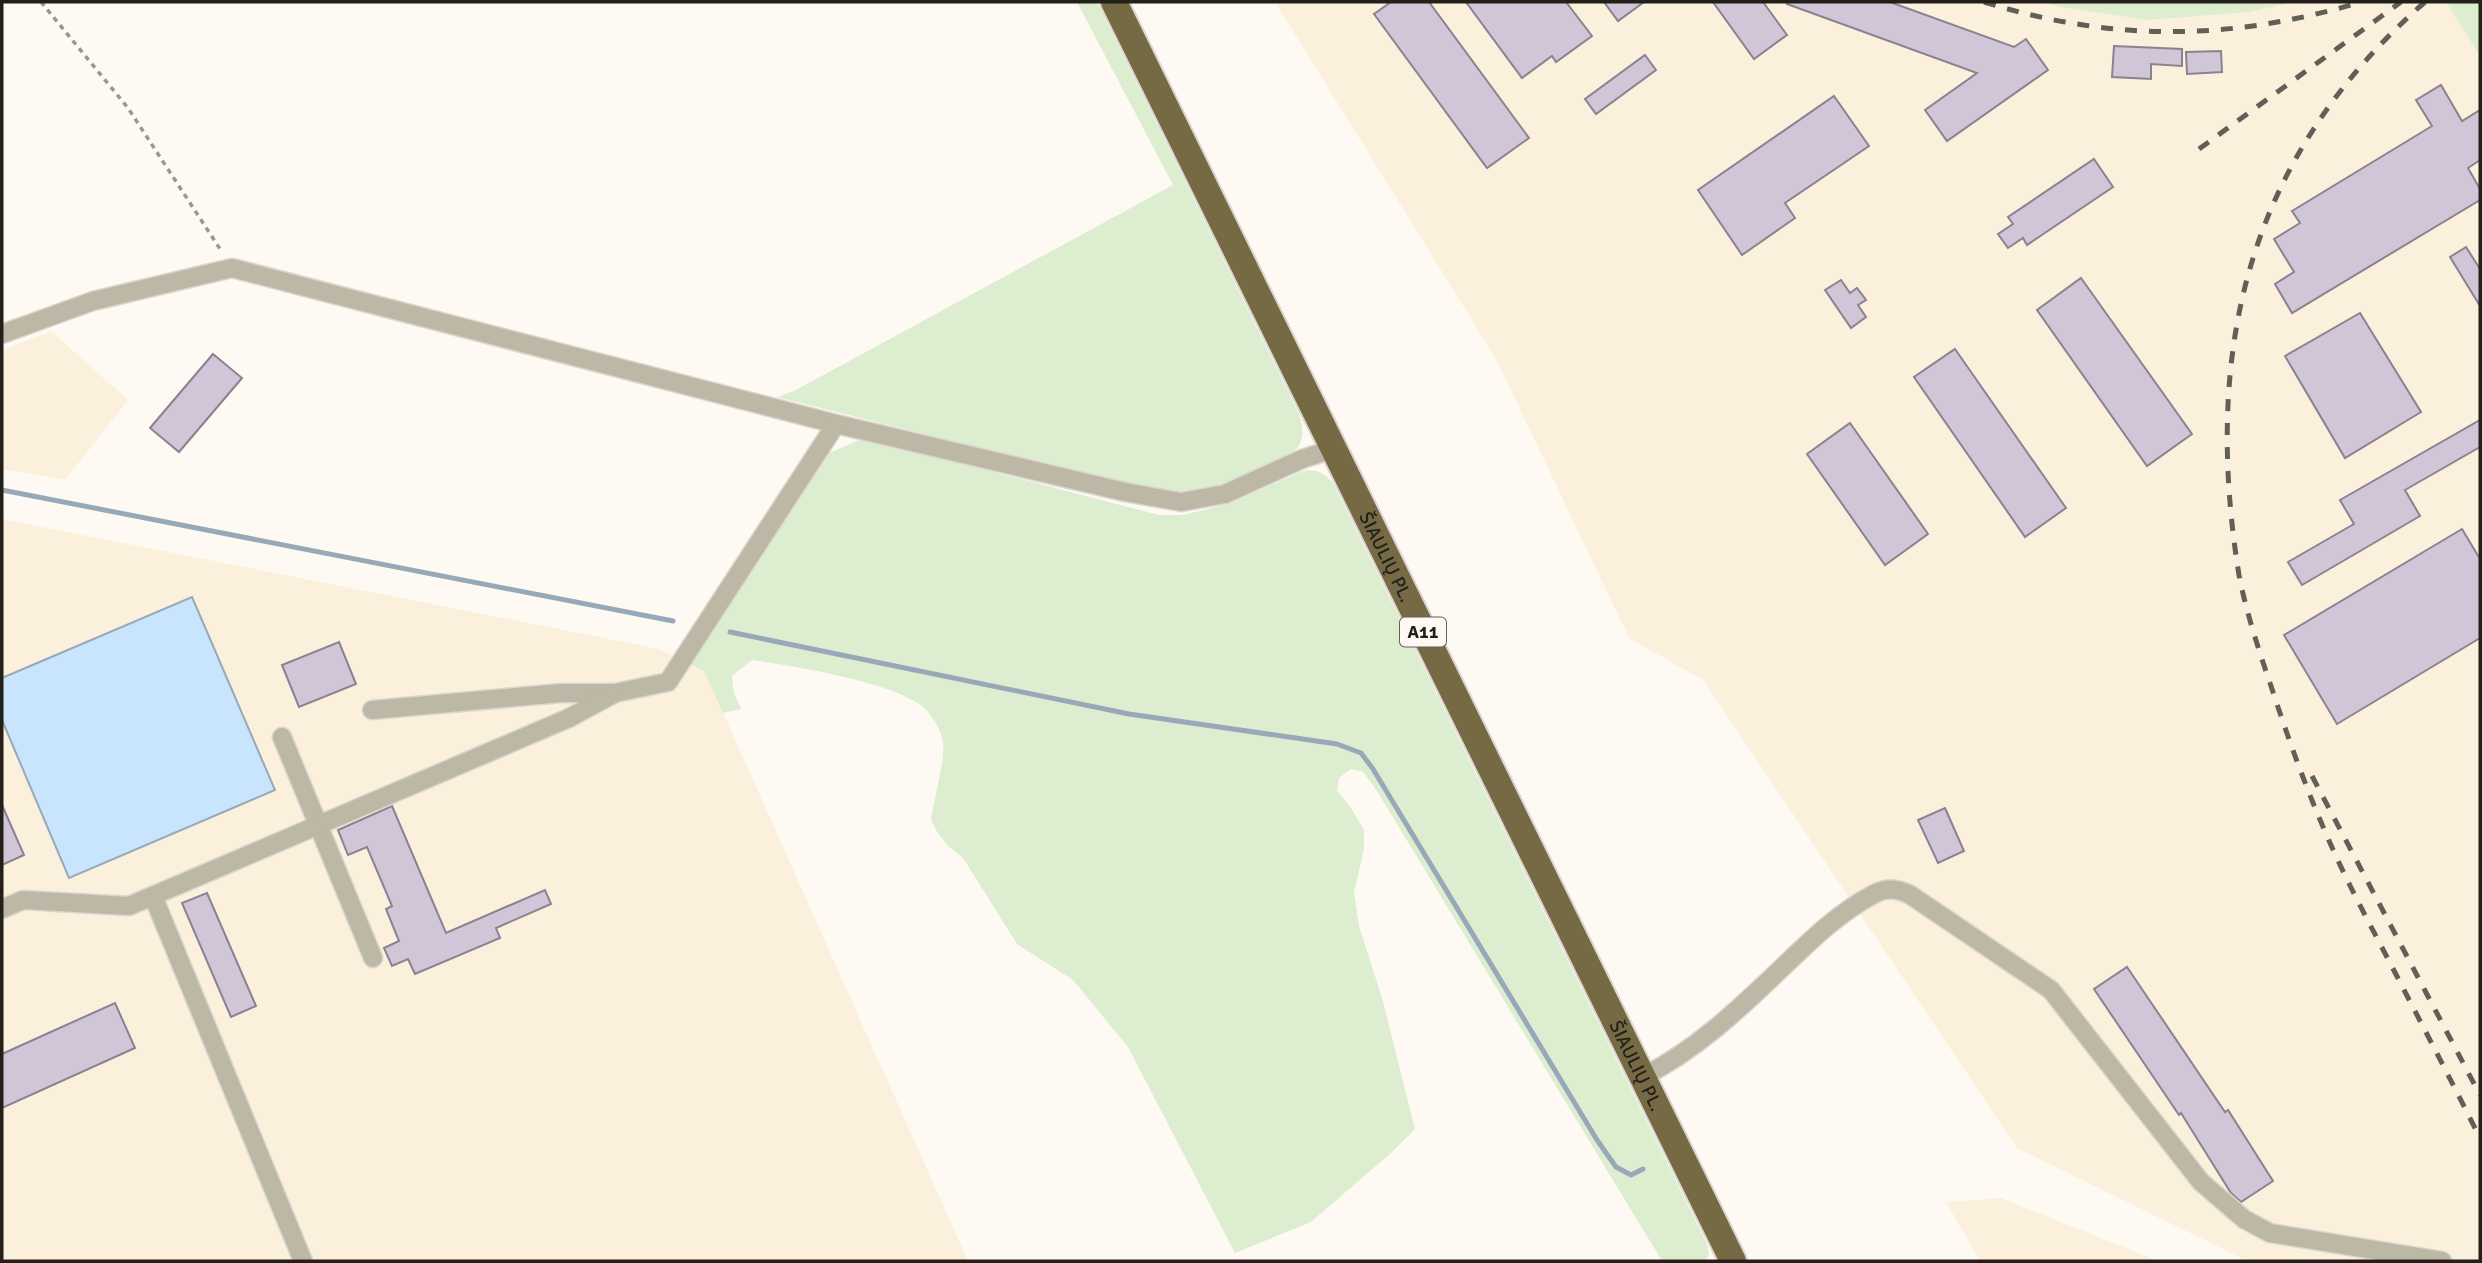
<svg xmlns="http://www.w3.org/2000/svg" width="2482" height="1263" viewBox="0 0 2482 1263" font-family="Signika,sans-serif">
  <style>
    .industrial { fill: #fbf0db }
    .green { fill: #ddedcf }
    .water { fill: #c9e4fd; stroke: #97a9b9; stroke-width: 2 }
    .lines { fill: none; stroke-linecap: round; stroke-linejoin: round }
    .stream { stroke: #97a9b9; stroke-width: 5 }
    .building { fill: #d1c6d7; stroke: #8b8291; stroke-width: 2 }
    .minor-casing { stroke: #dbd7d0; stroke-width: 21 }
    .highway-casing { stroke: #dbd7d0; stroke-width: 30 }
    .path { stroke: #9a9690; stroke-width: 3.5; stroke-dasharray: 5 5; stroke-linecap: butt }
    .minor { stroke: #bdb7a6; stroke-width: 18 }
    .highway { stroke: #766a45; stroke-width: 26 }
    .rail { stroke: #625e58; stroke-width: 5; stroke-dasharray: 12 12; stroke-linecap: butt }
    .labels { text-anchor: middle; stroke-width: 5; stroke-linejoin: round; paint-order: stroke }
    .shield { fill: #fefaf3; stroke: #65615a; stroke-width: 2 }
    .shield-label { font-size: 18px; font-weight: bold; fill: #231f19 }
    .street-label { font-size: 19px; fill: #231f19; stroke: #fefaf3 }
  </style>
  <rect width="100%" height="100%" fill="#fefaf3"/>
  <!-- industrial -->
  <g class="industrial">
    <polygon points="1275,2 2040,2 2060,7 2148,20 2250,12 2295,2 2446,2 2480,56 2480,1261 2247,1261 2017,1148 1703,680 1629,638 1496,359"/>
    <polygon points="51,331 128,400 65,480 2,469 2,350"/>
    <polygon points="2,519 659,649 704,670 968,1261 2,1261"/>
    <polygon points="2001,1198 2159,1261 1980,1261 1946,1202"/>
  </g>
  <!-- green -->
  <g class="green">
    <path d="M1077,2h20l202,412c3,11 6,21 0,31 -10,18 -82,43 -102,46 -19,3 -36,0 -54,-2l-366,-92 17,-6 379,-206z"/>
    <polygon points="2040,2 2295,2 2250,12 2148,20 2060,7"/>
    <polygon points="2446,2 2480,2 2480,56"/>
    <path d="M864,438l295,77h24l45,-11 75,-33c15,-2 21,2 30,12l374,761 2,10 -3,7h-44l-285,-470 -14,-19 -12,-3 -12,9 -2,13 13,15 14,24v19l-10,43 5,34 23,72 33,131 -24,24 -80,69 -76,31 -107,-206 -55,-67 -56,-36 -54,-86 -16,-13 -11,-15 -5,-11c3,-18 14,-60 12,-75 -1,-13 -10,-28 -20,-37 -30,-25 -130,-41 -171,-47l-20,16 2,17 7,16 -18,4 -19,-42 -14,-7 131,-203 8,-8z"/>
  </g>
  <!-- water -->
  <polygon class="water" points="192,597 275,790 69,878 2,720 2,678"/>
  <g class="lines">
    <!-- stream -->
    <g class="stream">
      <polyline points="2,490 673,621"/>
      <polyline points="730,632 1129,714 1337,744 1361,753 1373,769 1597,1140 1616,1167 1631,1175 1643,1169"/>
    </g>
  </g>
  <!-- building -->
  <g class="building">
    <polygon points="1391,2 1429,2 1529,138 1487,168 1374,14"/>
    <polygon points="1466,2 1566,2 1592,36 1556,62 1552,56 1522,78"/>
    <polygon points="1604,2 1644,2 1618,21"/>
    <polygon points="1713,2 1763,2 1787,35 1754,59"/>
    <polygon points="1787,2 1890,2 2014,47 2026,39 2048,70 1947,141 1925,110 1977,73 1787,4"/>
    <polygon points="2114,46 2182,49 2182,66 2151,64 2151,79 2112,77"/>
    <polygon points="2221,51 2222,72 2187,74 2186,52"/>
    <polygon points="1645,55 1656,70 1596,114 1585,99"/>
    <polygon points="2441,85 2462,121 2480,110 2480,160 2468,168 2480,189 2480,200 2292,313 2275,284 2294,272 2274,239 2300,223 2292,211 2432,126 2416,100"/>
    <polygon points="1834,96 1869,146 1785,203 1795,218 1742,255 1698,190"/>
    <polygon points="2094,159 2113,187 2027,245 2023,238 2008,248 1998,234 2013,224 2008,217"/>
    <polygon points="2466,247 2480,269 2480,306 2450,257"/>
    <polygon points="2081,278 2192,434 2147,466 2037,310"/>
    <polygon points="1841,280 1850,293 1857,288 1866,300 1858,305 1866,317 1851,328 1825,290"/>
    <polygon points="2360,313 2421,412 2345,458 2285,356"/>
    <polygon points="1955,349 2066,508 2025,537 1914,377"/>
    <polygon points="213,354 242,378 179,452 150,428"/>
    <polygon points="2480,420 2480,447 2405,490 2420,516 2302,585 2288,562 2354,524 2340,500"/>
    <polygon points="1850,423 1928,534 1885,565 1807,454"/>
    <polygon points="2462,529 2480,559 2480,638 2337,724 2284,635"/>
    <polygon points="339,642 356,684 299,707 282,665"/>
    <polygon points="2,805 24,855 2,865"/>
    <polygon points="392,806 446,933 545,890 551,904 496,928 500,938 415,974 408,959 392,966 384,948 399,941 386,909 392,906 367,847 348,855 338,830"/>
    <polygon points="1945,808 1964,851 1938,863 1918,820"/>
    <polygon points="207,893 256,1006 231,1017 182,903"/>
    <polygon points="2127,967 2225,1112 2228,1110 2273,1181 2241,1202 2231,1193 2181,1113 2179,1115 2094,989"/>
    <polygon points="115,1003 135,1048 2,1108 2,1054"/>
  </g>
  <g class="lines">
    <!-- minor casing -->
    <g class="minor-casing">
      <g id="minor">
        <polyline points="2,334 93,301 232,268 836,424 1125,492 1181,502 1225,494 1302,459 1333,449"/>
        <polyline points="372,710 561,693 615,693 668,682 836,424"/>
        <polyline points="282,737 373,958"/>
        <polyline points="153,896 303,1261"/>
        <polyline points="2,909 23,900 129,906 569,718 615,693"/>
        <path d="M1642,1077c55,-27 100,-71 144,-113 27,-26 54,-52 88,-70 13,-7 23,-5 35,0l142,96 150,192 43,37 26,14 172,28"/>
      </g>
    </g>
    <!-- highway casing -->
    <g class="highway-casing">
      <g id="highway">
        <path id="s1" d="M1114,2l619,1259"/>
      </g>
    </g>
    <!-- path -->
    <polyline class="path" points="41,2 128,108 222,252"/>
    <!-- minor -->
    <use href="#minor" class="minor"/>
    <!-- highway -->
    <use href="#highway" class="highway"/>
    <!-- rail -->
    <g class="rail">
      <path d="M1984,2c129,40 247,39 377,0"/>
      <path d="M2425,2c-176,154 -223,346 -186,573 7,36 19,73 31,108 17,52 35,103 57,153 18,42 40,83 61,123 31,60 62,119 92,179"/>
      <polyline points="2199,149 2401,2"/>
      <polyline points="2312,776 2480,1095"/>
    </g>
  </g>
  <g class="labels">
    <!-- shield labels -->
    <rect class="shield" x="1400" y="617.5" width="46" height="29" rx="5"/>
    <g class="shield-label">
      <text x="1423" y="638">A11</text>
    </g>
    <!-- street labels -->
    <g class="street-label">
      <text dy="7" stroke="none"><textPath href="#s1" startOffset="618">ŠIAULIŲ PL.</textPath></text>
      <text dy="7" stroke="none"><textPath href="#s1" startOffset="1185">ŠIAULIŲ PL.</textPath></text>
    </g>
  </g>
  <!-- border -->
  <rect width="2482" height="1263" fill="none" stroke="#231f19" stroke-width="7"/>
</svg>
